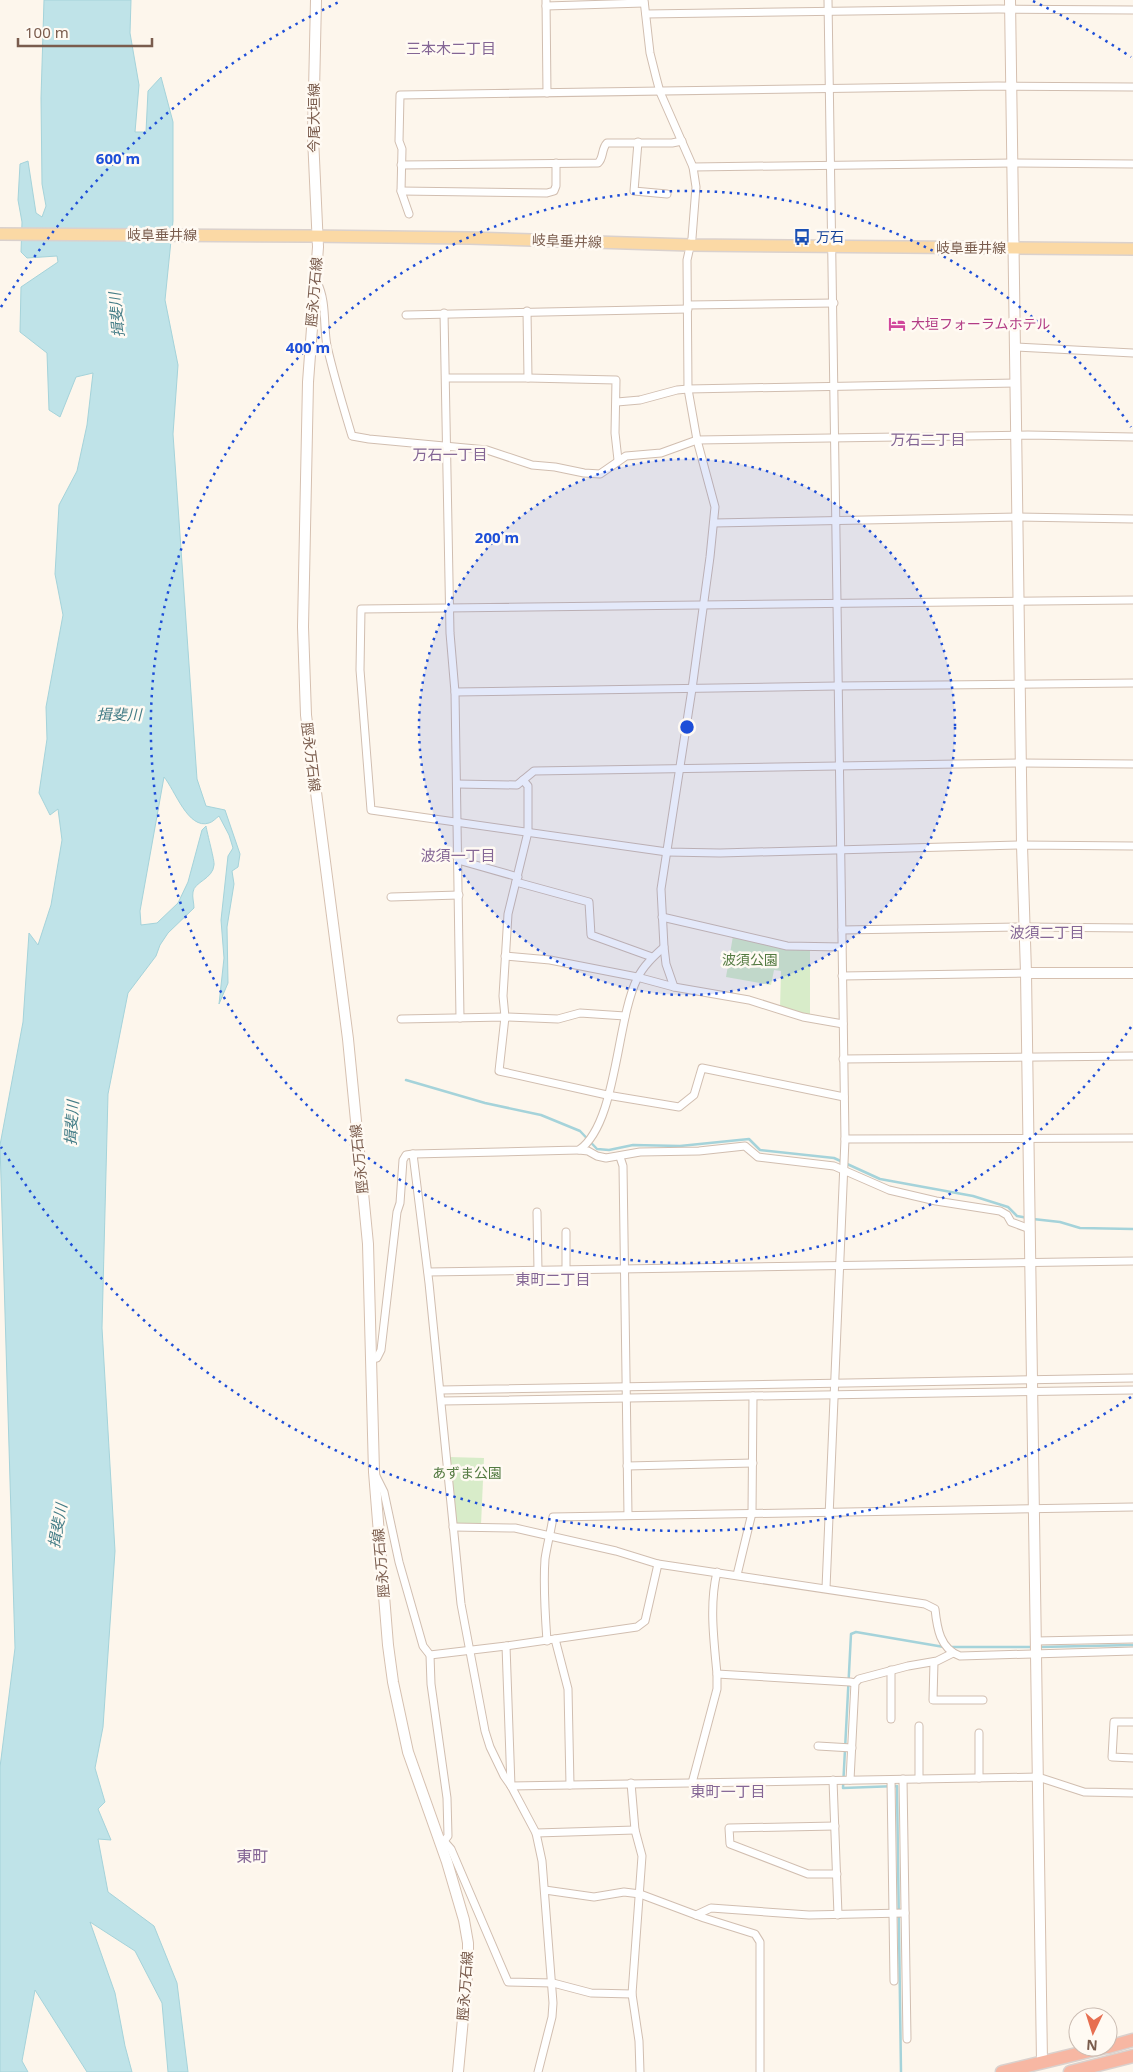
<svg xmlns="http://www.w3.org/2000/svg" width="1133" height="2072" viewBox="0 0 1133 2072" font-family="'Noto Sans','Noto Sans JP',sans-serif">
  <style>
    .green { fill: #d8ecc9 }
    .water { fill: #bfe3e8; stroke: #a5d3da }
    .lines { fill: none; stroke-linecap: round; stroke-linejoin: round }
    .stream { stroke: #a5d3da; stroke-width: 2.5 }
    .street-casing { stroke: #d1beb0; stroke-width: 9 }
    .secondary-casing { stroke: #d6c0b0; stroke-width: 12 }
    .primary-casing { stroke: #dad1cd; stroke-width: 14 }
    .highway-casing { stroke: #dad1cd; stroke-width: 15 }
    .street { stroke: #fff; stroke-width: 7 }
    .secondary { stroke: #fff; stroke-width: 10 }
    .primary { stroke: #fbd9a5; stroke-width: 11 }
    .highway { stroke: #f7b7a3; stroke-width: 12 }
    .ring { fill: none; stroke: #1d4ed8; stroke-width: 2.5; stroke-dasharray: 2.5 5 }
    .labels { text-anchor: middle; stroke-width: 5; stroke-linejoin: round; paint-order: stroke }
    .street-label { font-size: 14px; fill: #7a5c4d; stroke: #fffaf3 }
    .transit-label { font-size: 14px; fill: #164399; stroke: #fffaf3; text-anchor: start }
    .hotel-label { font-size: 14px; fill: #b23c85; stroke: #fffaf3; text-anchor: start }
    .park-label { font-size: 14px; fill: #537a41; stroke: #fffaf3 }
    .neighbourhood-label { font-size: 15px; fill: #846695; stroke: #fffaf3 }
    .water-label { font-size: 15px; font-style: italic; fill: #437c86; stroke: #fffaf3 }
    .quarter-label { font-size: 16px; fill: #846695; stroke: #fffaf3 }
    .centre { fill: #1d4ed8; stroke: #fffaf3; stroke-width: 2.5 }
    .ring-label { font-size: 15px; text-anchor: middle; font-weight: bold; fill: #1d4ed8; stroke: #fffaf3; stroke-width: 5; stroke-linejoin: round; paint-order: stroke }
  </style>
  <rect width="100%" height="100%" fill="#fdf6ec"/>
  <!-- green -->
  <g class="green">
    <polygon points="733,936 810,949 810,1015 780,1008 781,971 774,970 771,985 726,977"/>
    <polygon points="449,1457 484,1458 481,1525 455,1524"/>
  </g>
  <!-- water -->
  <path class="water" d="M44,0h87l-1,33 9,52 -4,47h11l2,-41 13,-14 12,45v99l-8,79 13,65 -5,69 24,345 9,27 19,4 15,44 -2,13 -6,4 2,13 -7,43 1,56 -9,21 5,-46 -3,-38 7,-64 5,-8 -4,-13 -10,-19c-3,2 -6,6 -10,7 -21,7 -34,-33 -45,-46l-24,134 1,14 16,-2 21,-20 10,-21 14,-52 4,-4c1,7 9,36 8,39 -1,14 -20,17 -21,27 -1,5 1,11 1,16l-26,25 -8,12 -4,11 -28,37 -20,101 -6,234 13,223 -12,176 -8,41 10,34 -7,7 13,31 -13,-1 10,53 46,34 23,57 11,89h-20l-6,-69 -27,-52 -45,-29 25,71 10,53 7,26h-45l-52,-82 -13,71 6,11h-28v-305l15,-119 -15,-503 23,-123 6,-89 9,12 13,-40 11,-65 -4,-31 -8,6 -11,-22 8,-54 -1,-32 17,-92 -8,-41 4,-69 18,-34 10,-46 6,-52 -17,4 -16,40 -11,-7 -2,-57 -27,-21 1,-45 37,-25 -1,-6 -30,2 -6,-6 1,-30 -4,-22 2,-36 8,-3 8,52 6,4 4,-11 -4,-22 -1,-86z"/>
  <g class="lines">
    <!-- stream -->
    <g class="stream">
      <polyline points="406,1080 485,1103 541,1115 580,1131 597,1149 609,1150 633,1145 680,1146 749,1139 760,1150 834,1158 880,1179 973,1196 1008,1207 1017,1216 1028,1218"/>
      <polyline points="1033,1219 1060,1222 1080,1228 1133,1229"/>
      <polyline points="950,1647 1034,1647"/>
      <polyline points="1040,1647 1133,1645"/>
      <polyline points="901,2072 897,1786 843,1788 851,1634 856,1632 944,1647"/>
    </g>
    <!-- street casing -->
    <g class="street-casing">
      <g id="street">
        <polyline points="546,0 547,93"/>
        <polyline points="546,6 644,3"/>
        <polyline points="646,14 998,9 1133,10"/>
        <polyline points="638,142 634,191 667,194"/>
        <path d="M401,165l197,-2c6,-5 3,-14 9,-20h65l10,-2"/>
        <polyline points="693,167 1013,163 1133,164"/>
        <polyline points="401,191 547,193 554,191 556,186 556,163"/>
        <polyline points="409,214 401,191 402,149 399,141 400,95 998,86 1133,87"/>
        <path d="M317,282c10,20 6,42 10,64 7,31 16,60 25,90l17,3 118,11 45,15 23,2 29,6 16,1 26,-18 35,-3 36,-13 331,-5 105,2"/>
        <polyline points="688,305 834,303"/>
        <polyline points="444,313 450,633 455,692 460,1018"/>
        <polyline points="406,315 688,309"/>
        <polyline points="1016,347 1133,353"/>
        <polyline points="446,378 528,378 527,311"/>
        <polyline points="528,378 616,380 615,433 618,460"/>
        <polyline points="617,402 640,400 677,390 688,389 1016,383"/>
        <polyline points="714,523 1018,517 1133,519"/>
        <polyline points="1133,600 361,609 360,670 371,810 667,852 720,853 1022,845 1133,846"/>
        <polyline points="455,692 837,686 1133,683"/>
        <polyline points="523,780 528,786 528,832 508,914 503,996 505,1017 499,1071 607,1095 679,1107 694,1095 702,1068 844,1097"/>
        <polyline points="457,784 517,785 534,771 1022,763 1133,764"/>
        <polyline points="458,860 518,877"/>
        <polyline points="516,882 589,902 591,935 652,957"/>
        <polyline points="391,897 459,895"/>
        <polyline points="662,917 787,946 842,947"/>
        <polyline points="842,930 1024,927 1133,928"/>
        <polyline points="664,947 666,964 674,987"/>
        <polyline points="505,956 550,960 637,977 674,987 749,1000 803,1017 843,1024"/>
        <polyline points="842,976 1026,973"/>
        <polyline points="401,1019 505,1017 558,1019 580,1013 625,1016"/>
        <polyline points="843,1059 1133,1056"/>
        <polyline points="845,1139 1133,1138"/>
        <polyline points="579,1150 588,1151 597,1156 606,1158 640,1152 699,1151 745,1146 758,1157 834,1166 889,1190 936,1201 1000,1211 1007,1215 1011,1222 1030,1229"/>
        <polyline points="413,1154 429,1283 461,1604 485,1731 490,1747 504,1776 511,1786 536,1833 542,1861 553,2003 552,2017 538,2072"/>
        <polyline points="620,1157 623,1166 628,1515"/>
        <polyline points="537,1212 538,1271"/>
        <polyline points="566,1271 566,1232"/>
        <polyline points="428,1272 1133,1261"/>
        <path d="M370,1359l7,-1 4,-8 16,-138 3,-9 3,-43 3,-5 7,-1 166,-4c38,-26 37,-128 58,-171 6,-13 17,-23 27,-32l-3,-58 31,-200 18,-132 5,-50 -18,-67 -9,-51 -1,-129 5,-22 4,-51 -3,-20 -33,-75 -4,-15 -6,-24 -6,-53"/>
        <polyline points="441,1390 1133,1378"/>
        <polyline points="442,1401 1133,1390"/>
        <polyline points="627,1466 753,1463"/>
        <polyline points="376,1476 384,1492 399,1562 423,1646 430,1655 431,1684 447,1798 448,1836 444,1841 440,1842"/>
        <polyline points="453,1527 515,1528 616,1551 658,1564"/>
        <path d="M717,1572c-8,33 -3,69 0,102l133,8 5,1"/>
        <polyline points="737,1575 752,1513 753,1396"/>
        <polyline points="826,1588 845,1139 828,0"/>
        <polyline points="555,1639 568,1689 570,1785"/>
        <path d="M547,1641c-2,-28 -4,-55 -2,-82 2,-14 6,-28 8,-42l580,-10"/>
        <polyline points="1036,1641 1133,1639"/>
        <polyline points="506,1646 511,1786"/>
        <path d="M430,1655l76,-9 131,-19 8,-6 13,-57 267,40 10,5c2,19 5,40 25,47l173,-5"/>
        <polyline points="934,1662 933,1700 983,1700"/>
        <polyline points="891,1719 891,1670"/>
        <polyline points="1133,1722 1114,1722 1112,1757 1133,1758"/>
        <polyline points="818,1746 852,1748"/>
        <polyline points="979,1778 979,1733"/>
        <polyline points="903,1779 907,2039"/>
        <polyline points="919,1779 919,1726"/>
        <polyline points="833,1780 838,1915"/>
        <polyline points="850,1780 855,1683 859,1679 908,1666 937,1661 953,1653"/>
        <polyline points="891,1780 894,1981"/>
        <polyline points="631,1783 635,1830 642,1856 632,1994 639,2041 640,2072"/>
        <polyline points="692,1783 717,1689 717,1674"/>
        <polyline points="511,1786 1038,1777 1084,1792 1133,1793"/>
        <polyline points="835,1826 729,1828 730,1844 808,1874 837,1874"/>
        <polyline points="536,1833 635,1830"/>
        <polyline points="444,1841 451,1849 508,1982 553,1983 591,1993 632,1994"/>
        <polyline points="545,1890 594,1897 624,1892 640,1894 704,1918 755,1934 760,1942 760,2072"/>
        <polyline points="696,1915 711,1908 809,1915 905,1913"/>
      </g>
    </g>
    <!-- secondary casing -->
    <g class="secondary-casing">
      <g id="secondary">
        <polyline points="316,0 313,137 318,247 308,382 303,627 306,715 348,1039 368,1244 374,1472 388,1645 393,1682 408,1752 447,1862 464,1920 468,1943 468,1965 458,2072"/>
        <polyline points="1010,0 1022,845 1026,973 1133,973"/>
        <polyline points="1026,973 1042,2062"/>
      </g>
    </g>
    <!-- primary casing -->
    <g class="primary-casing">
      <polyline id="primary" points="0,234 308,236 469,238 690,245 1133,249"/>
    </g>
    <!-- highway casing -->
    <g class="highway-casing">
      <g id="highway">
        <polyline points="1108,2047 1133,2040"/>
        <polyline points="1002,2072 1106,2047"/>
        <polyline points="1070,2072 1133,2056"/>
      </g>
    </g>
    <!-- street -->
    <use href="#street" class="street"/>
    <!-- secondary -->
    <use href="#secondary" class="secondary"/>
    <!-- primary -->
    <use href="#primary" class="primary"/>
    <!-- highway -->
    <use href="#highway" class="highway"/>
  </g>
  <!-- distance rings -->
  <circle cx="687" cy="727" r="268" fill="#1d4ed8" fill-opacity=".12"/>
  <g class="ring">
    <circle cx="687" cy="727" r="268"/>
    <path d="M1131 1027A536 536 0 1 1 1131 427"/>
    <path d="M1131 1397A804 804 0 0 1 1 1147M1 307A804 804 0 0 1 341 1M1033 1A804 804 0 0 1 1131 57"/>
  </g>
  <!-- icons -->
  <defs>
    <g id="bus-bare" transform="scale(1.35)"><path d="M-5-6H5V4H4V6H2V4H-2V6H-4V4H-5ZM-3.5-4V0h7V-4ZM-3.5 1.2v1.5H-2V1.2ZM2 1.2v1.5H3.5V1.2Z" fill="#1a4fb4" stroke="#fffaf3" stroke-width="2.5" paint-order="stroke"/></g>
    <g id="hotel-bare" transform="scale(1.35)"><path d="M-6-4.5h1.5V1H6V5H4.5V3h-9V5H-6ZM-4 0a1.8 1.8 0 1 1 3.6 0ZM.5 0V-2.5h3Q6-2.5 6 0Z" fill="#d1479c" stroke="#fffaf3" stroke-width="2.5" paint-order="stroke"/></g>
  </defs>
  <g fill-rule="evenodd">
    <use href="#bus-bare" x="802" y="237"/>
    <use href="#hotel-bare" x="897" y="324"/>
  </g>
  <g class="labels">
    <!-- street labels -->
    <g class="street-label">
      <text transform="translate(314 118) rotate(-90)" y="5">今尾大垣線</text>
      <text x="162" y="240">岐阜垂井線</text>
      <text transform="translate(567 241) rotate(2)" y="5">岐阜垂井線</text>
      <text x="971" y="253">岐阜垂井線</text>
      <text transform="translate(314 292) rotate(-85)" y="5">脛永万石線</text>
      <text transform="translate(311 757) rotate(83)" y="5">脛永万石線</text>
      <text transform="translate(359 1159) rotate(-96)" y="5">脛永万石線</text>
      <text transform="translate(381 1563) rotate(-95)" y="5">脛永万石線</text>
      <text transform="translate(465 1986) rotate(-86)" y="5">脛永万石線</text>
    </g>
    <!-- transit labels -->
    <g class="transit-label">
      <text x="816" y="242">万石</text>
    </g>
    <!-- hotel labels -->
    <g class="hotel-label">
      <text x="911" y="329">大垣フォーラムホテル</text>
    </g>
    <!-- park labels -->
    <g class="park-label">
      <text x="750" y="965">波須公園</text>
      <text x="467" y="1478">あずま公園</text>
    </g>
    <!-- neighbourhood labels -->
    <g class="neighbourhood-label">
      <text x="451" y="54">三本木二丁目</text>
      <text x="928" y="445">万石二丁目</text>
      <text x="450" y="460">万石一丁目</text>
      <text x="458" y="861">波須一丁目</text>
      <text x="1047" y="938">波須二丁目</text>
      <text x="553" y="1285">東町二丁目</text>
      <text x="728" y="1797">東町一丁目</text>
    </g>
    <!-- water labels -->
    <g class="water-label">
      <text transform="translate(117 315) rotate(-95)" y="5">揖斐川</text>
      <text x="119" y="720">揖斐川</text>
      <text transform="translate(72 1123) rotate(-87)" y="5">揖斐川</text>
      <text transform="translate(58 1526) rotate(-80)" y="5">揖斐川</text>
    </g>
    <!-- quarter labels -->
    <g class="quarter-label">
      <text x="252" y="1862">東町</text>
    </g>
  </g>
  <circle cx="687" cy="727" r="8" class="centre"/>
  <g class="ring-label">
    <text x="118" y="164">600 m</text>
    <text x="308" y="353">400 m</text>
    <text x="497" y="543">200 m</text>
  </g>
  <!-- north arrow -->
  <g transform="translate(1093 2032) rotate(184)"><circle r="24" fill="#fffaf3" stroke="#cabbb1"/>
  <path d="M0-4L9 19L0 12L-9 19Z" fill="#e76f51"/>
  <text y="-8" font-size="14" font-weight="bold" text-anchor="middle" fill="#7a5c4d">N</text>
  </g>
  <!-- scale -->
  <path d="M18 38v8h134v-8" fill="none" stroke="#7a5c4d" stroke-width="2.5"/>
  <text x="25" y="38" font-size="15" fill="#7a5c4d" stroke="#fffaf3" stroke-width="4" paint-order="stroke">100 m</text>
</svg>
